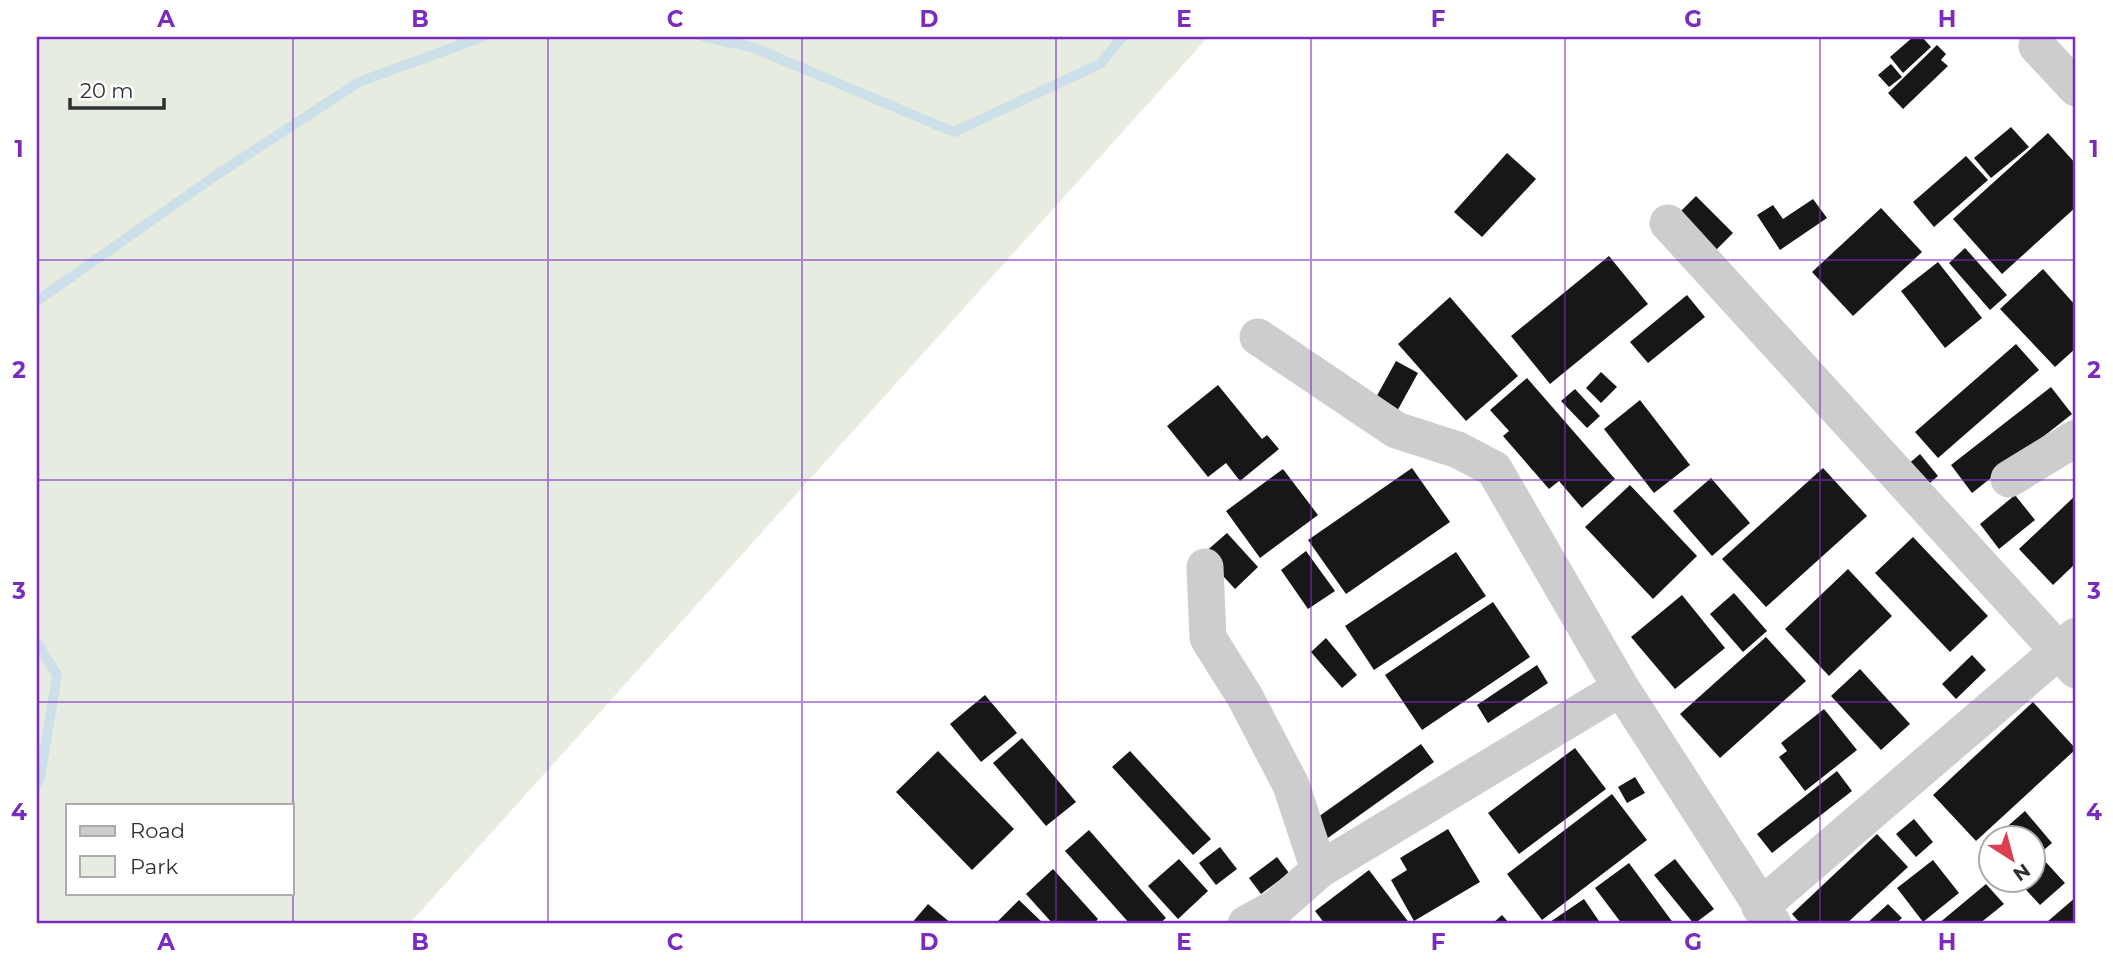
<svg xmlns="http://www.w3.org/2000/svg" width="2113" height="961" viewBox="0 0 2113 961" font-family="Montserrat,sans-serif">
  <style>
    .green { fill: #e6ecdf; fill-rule: evenodd }
    .lines { fill: none; stroke-linecap: round; stroke-linejoin: round }
    .stream { stroke: #cde0ea; stroke-width: 10 }
    .building { fill: #171717 }
    .minor { stroke: #cdcdcd; stroke-width: 37 }
    .grid { fill: none; stroke: #7b2cbf; stroke-width: 2; stroke-opacity: 0.55 }
    .neatline { fill: none; stroke: #7b2cbf; stroke-width: 2.5 }
    .grid-label { font-size: 23px; text-anchor: middle; font-weight: bold; fill: #7b2cbf }
  </style>
  <rect width="100%" height="100%" fill="#fff"/>
  <!-- green -->
  <path class="green" d="M37,37h1171l-799,887h-372zM68,805h224v88h-224z"/>
  <g class="lines">
    <!-- stream -->
    <g class="stream">
      <polyline points="705,37 752,47 954,132 1100,64 1122,37"/>
      <polyline points="37,301 215,176 359,82 482,37"/>
      <polyline points="37,643 57,675 40,778 37,783"/>
    </g>
  </g>
  <!-- building -->
  <g class="building">
    <polygon points="1913,37 1922,37 1931,47 1903,73 1890,57"/>
    <polygon points="1937,45 1946,54 1941,60 1948,66 1903,109 1888,93"/>
    <polygon points="1891,64 1902,77 1889,87 1878,75"/>
    <polygon points="2011,127 2029,147 1991,178 1974,158"/>
    <polygon points="2048,133 2076,164 2076,207 2002,274 1953,219"/>
    <polygon points="1507,153 1536,179 1482,237 1454,212"/>
    <polygon points="1966,156 1988,180 1934,227 1913,202"/>
    <polygon points="1696,196 1733,233 1714,252 1677,215"/>
    <polygon points="1813,199 1827,218 1780,250 1757,215 1773,205 1783,219"/>
    <polygon points="1881,208 1922,252 1853,316 1812,272"/>
    <polygon points="1965,248 2007,295 1990,310 1949,263"/>
    <polygon points="1609,256 1648,304 1550,384 1511,336"/>
    <polygon points="1938,262 1982,318 1945,348 1901,291"/>
    <polygon points="2043,269 2076,306 2076,348 2055,367 2000,309"/>
    <polygon points="1687,295 1705,317 1648,363 1630,342"/>
    <polygon points="1450,297 1518,376 1466,421 1398,344"/>
    <polygon points="2016,344 2039,370 1938,458 1915,432"/>
    <polygon points="1396,361 1418,373 1395,415 1373,403"/>
    <polygon points="1601,372 1617,387 1601,403 1586,388"/>
    <polygon points="1527,378 1615,479 1582,508 1559,481 1549,489 1503,436 1509,431 1490,410"/>
    <polygon points="1218,385 1262,439 1267,435 1279,449 1240,481 1226,463 1208,477 1167,426"/>
    <polygon points="2051,387 2072,414 1972,493 1951,465"/>
    <polygon points="1575,389 1600,416 1587,428 1561,401"/>
    <polygon points="1640,400 1690,465 1654,493 1604,429"/>
    <polygon points="1920,454 1938,476 1924,488 1906,466"/>
    <polygon points="1412,468 1450,522 1346,594 1308,540"/>
    <polygon points="1823,468 1867,516 1766,607 1722,559"/>
    <polygon points="1283,469 1318,515 1260,558 1226,511"/>
    <polygon points="1711,478 1750,523 1712,556 1673,511"/>
    <polygon points="1630,485 1697,556 1653,599 1585,527"/>
    <polygon points="2015,495 2035,520 1999,549 1980,524"/>
    <polygon points="2076,495 2076,563 2053,585 2019,549"/>
    <polygon points="1227,533 1258,567 1235,589 1203,554"/>
    <polygon points="1913,537 1988,616 1950,652 1875,573"/>
    <polygon points="1306,551 1335,591 1308,609 1281,570"/>
    <polygon points="1456,552 1486,596 1374,670 1345,626"/>
    <polygon points="1848,569 1892,616 1829,676 1785,629"/>
    <polygon points="1734,593 1767,631 1743,652 1710,614"/>
    <polygon points="1682,595 1725,648 1675,689 1631,637"/>
    <polygon points="1493,602 1530,657 1422,730 1385,675"/>
    <polygon points="1766,637 1806,681 1720,758 1680,714"/>
    <polygon points="1326,638 1357,675 1342,688 1311,652"/>
    <polygon points="1972,655 1986,670 1956,699 1942,684"/>
    <polygon points="1537,665 1548,683 1488,723 1477,705"/>
    <polygon points="1860,669 1910,724 1881,750 1831,696"/>
    <polygon points="985,695 1017,733 981,762 950,724"/>
    <polygon points="2033,702 2076,749 1976,841 1933,795"/>
    <polygon points="1824,709 1857,750 1805,791 1779,757 1787,751 1781,743"/>
    <polygon points="1022,738 1076,802 1046,826 993,763"/>
    <polygon points="1421,744 1434,762 1325,840 1311,822"/>
    <polygon points="1575,748 1606,789 1519,854 1488,813"/>
    <polygon points="938,751 1014,829 972,870 896,792"/>
    <polygon points="1130,751 1211,839 1193,855 1112,767"/>
    <polygon points="1837,771 1852,791 1772,853 1757,834"/>
    <polygon points="1635,777 1645,793 1627,803 1618,787"/>
    <polygon points="1612,794 1647,840 1542,920 1507,874"/>
    <polygon points="2025,811 2052,843 2032,860 2032,838 1994,838"/>
    <polygon points="1914,819 1933,842 1916,857 1896,834"/>
    <polygon points="1448,829 1480,882 1414,921 1391,880 1407,870 1400,858"/>
    <polygon points="1089,830 1166,918 1159,924 1130,924 1065,851"/>
    <polygon points="1877,834 1908,867 1846,924 1801,924 1792,914"/>
    <polygon points="1220,847 1237,869 1216,885 1199,863"/>
    <polygon points="1277,857 1289,873 1261,894 1249,878"/>
    <polygon points="1179,859 1208,891 1178,919 1148,886"/>
    <polygon points="1675,859 1714,909 1694,924 1654,875"/>
    <polygon points="2043,859 2065,883 2040,905 2017,880 2032,880 2032,868"/>
    <polygon points="1933,860 1959,893 1923,922 1897,888"/>
    <polygon points="1629,863 1674,924 1622,924 1595,888"/>
    <polygon points="1053,869 1098,919 1094,924 1053,924 1026,894"/>
    <polygon points="1369,870 1410,924 1325,924 1315,911"/>
    <polygon points="1986,884 2004,904 1979,924 1938,924"/>
    <polygon points="2076,897 2076,924 2049,924 2047,922"/>
    <polygon points="1584,899 1601,924 1547,924"/>
    <polygon points="1019,900 1044,924 995,924"/>
    <polygon points="928,904 952,924 911,924"/>
    <polygon points="1888,904 1902,918 1895,924 1866,924"/>
    <polygon points="1502,915 1510,924 1492,924"/>
  </g>
  <g class="lines">
    <!-- minor -->
    <g class="minor">
      <polyline points="2037,46 2076,88"/>
      <polyline points="1668,223 2076,670"/>
      <polyline points="1258,337 1396,430 1458,450 1494,469 1621,688 1773,924"/>
      <polyline points="2009,479 2076,438"/>
      <polyline points="1205,567 1208,638 1245,697 1291,785 1319,870"/>
      <polyline points="1760,907 2076,636"/>
      <polyline points="1246,924 1277,907 1319,870 1621,688"/>
    </g>
  </g>
  <!-- grid -->
  <path class="grid" d="M293,37v887M548,37v887M802,37v887M1056,37v887M1311,37v887M1565,37v887M1820,37v887M37,260h2039M37,480h2039M37,702h2039"/>
  <!-- border -->
  <rect width="2113" height="961" fill="none" stroke="#ffffff" stroke-width="77"/>
  <!-- legend -->
  <rect x="66" y="804" width="228" height="91" fill="#ffffff" stroke="#acacac" stroke-width="2"/>
  <rect x="80" y="826" width="35" height="10" fill="#cdcdcd" stroke="#acacac" stroke-width="2"/>
  <text x="130" y="838" font-size="21" fill="#303030">Road</text>
  <rect x="80" y="856" width="35" height="21" fill="#e6ecdf" stroke="#acacac" stroke-width="2"/>
  <text x="130" y="874" font-size="21" fill="#303030">Park</text>
  <!-- north arrow -->
  <g transform="translate(2012 859) rotate(144)"><circle r="33" fill="#ffffff" stroke="#acacac" stroke-width="2"/>
  <path d="M0-5L12 26L0 18L-12 26Z" fill="#da3f50"/>
  <text y="-10" font-size="19" font-weight="bold" text-anchor="middle" fill="#303030">N</text>
  </g>
  <!-- scale -->
  <path d="M70 98v10h94v-10" fill="none" stroke="#303030" stroke-width="3.5"/>
  <text x="80" y="98" font-size="21" fill="#303030" stroke="#ffffff" stroke-width="5" paint-order="stroke">20 m</text>
  <rect x="38" y="38" width="2036" height="884" class="neatline"/>
  <g class="grid-label">
    <text x="166" y="27">A</text>
    <text x="420" y="27">B</text>
    <text x="675" y="27">C</text>
    <text x="929" y="27">D</text>
    <text x="1184" y="27">E</text>
    <text x="1438" y="27">F</text>
    <text x="1693" y="27">G</text>
    <text x="1947" y="27">H</text>
    <text x="19" y="157">1</text>
    <text x="2094" y="157">1</text>
    <text x="19" y="378">2</text>
    <text x="2094" y="378">2</text>
    <text x="19" y="599">3</text>
    <text x="2094" y="599">3</text>
    <text x="19" y="820">4</text>
    <text x="2094" y="820">4</text>
    <text x="166" y="950">A</text>
    <text x="420" y="950">B</text>
    <text x="675" y="950">C</text>
    <text x="929" y="950">D</text>
    <text x="1184" y="950">E</text>
    <text x="1438" y="950">F</text>
    <text x="1693" y="950">G</text>
    <text x="1947" y="950">H</text>
  </g>
</svg>
